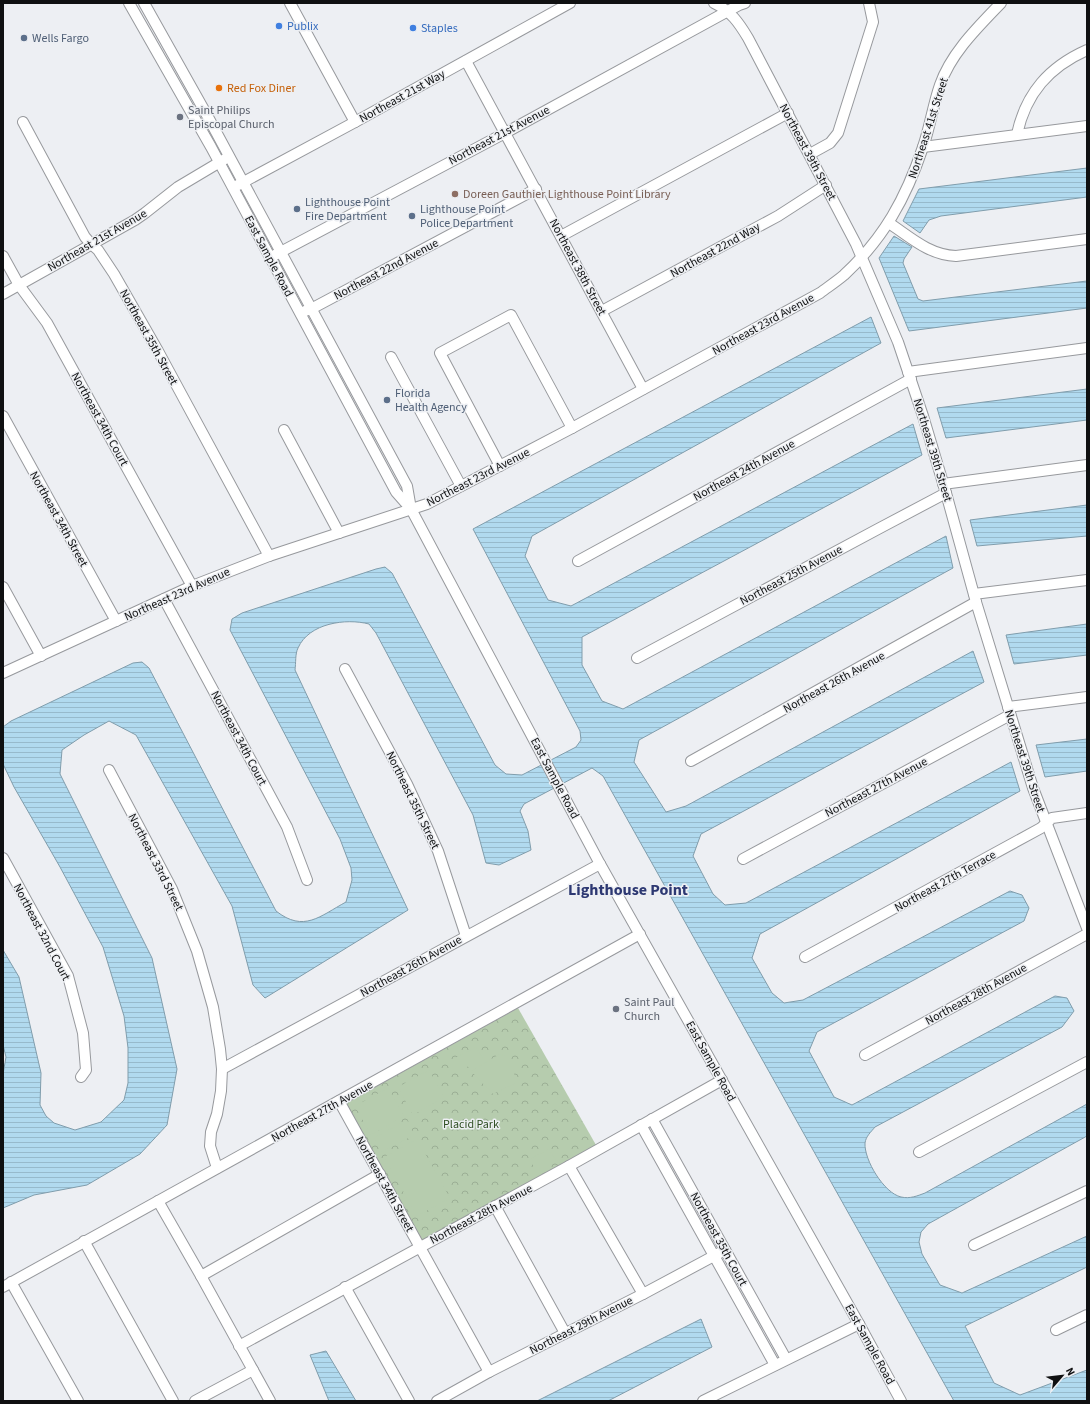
<svg xmlns="http://www.w3.org/2000/svg" width="1090" height="1404" viewBox="0 0 1090 1404" font-family="'Source Sans 3',sans-serif">
  <style>
    .forest { fill: url(#forest-crowns) }
    .pitch { fill: #b6ccae }
    .water { fill: url(#water-rules); stroke: #809dac }
    .lines { fill: none; stroke-linecap: round; stroke-linejoin: round }
    .minor-casing { stroke: #97999d; stroke-width: 12 }
    .minor { stroke: #fff; stroke-width: 10 }
    .shop-dot { fill: #3f7fe0; stroke: #edeff3; stroke-width: 1.5 }
    .service-dot { fill: #5c6f8a; stroke: #edeff3; stroke-width: 1.5 }
    .food-dot { fill: #e8710a; stroke: #edeff3; stroke-width: 1.5 }
    .worship-dot { fill: #6b7280; stroke: #edeff3; stroke-width: 1.5 }
    .education-dot { fill: #8d6e63; stroke: #edeff3; stroke-width: 1.5 }
    .labels { text-anchor: middle; stroke-width: 3; stroke-linejoin: round; paint-order: stroke }
    .shop-label { font-size: 12px; fill: #366cbe; stroke: #edeff3; text-anchor: start }
    .service-label { font-size: 12px; fill: #4e5e75; stroke: #edeff3; text-anchor: start }
    .food-label { font-size: 12px; fill: #c56008; stroke: #edeff3; text-anchor: start }
    .street-label { font-size: 12px; fill: #0f1011; stroke: #edeff3 }
    .worship-label { font-size: 12px; fill: #5b616d; stroke: #edeff3; text-anchor: start }
    .education-label { font-size: 12px; fill: #785e54; stroke: #edeff3; text-anchor: start }
    .park-label { font-size: 12px; fill: #2e4e21; stroke: #edeff3 }
    .district-label { font-size: 16px; font-weight: bold; fill: #2d3872; stroke: #edeff3 }
  </style>
  <defs>
    <pattern id="forest-crowns" width="20" height="18" patternUnits="userSpaceOnUse"><rect width="20" height="18" fill="#b6ccae"/><path d="M2 6a3 3 0 1 1 6 0M12 15a3 3 0 1 1 6 0" fill="none" stroke="#9bae95"/></pattern>
    <pattern id="water-rules" width="6" height="5" patternUnits="userSpaceOnUse"><rect width="6" height="5" fill="#b1daef"/><path d="M0 2.5h6" fill="none" stroke="#97bacc"/></pattern>
  </defs>
  <rect width="100%" height="100%" fill="#edeff3"/>
  <!-- forest -->
  <polygon class="forest" points="518,1008 596,1145 422,1241 346,1103"/>
  <!-- pitch -->
  <g class="pitch">
    <polygon points="476,1047 483,1059 459,1071 453,1059"/>
    <polygon points="500,1054 505,1056 518,1082 493,1094 471,1071"/>
    <polygon points="429,1070 444,1097 413,1115 398,1087"/>
    <polygon points="388,1088 404,1116 371,1135 355,1106"/>
    <polygon points="407,1120 414,1135 382,1152 374,1138"/>
    <polygon points="417,1139 450,1198 417,1216 384,1157"/>
    <polygon points="549,1149 556,1161 536,1171 530,1159"/>
  </g>
  <!-- water -->
  <g class="water">
    <polygon points="1087,168 1087,197 941,216 929,220 920,233 903,221 919,189"/>
    <polygon points="894,236 912,247 904,259 903,263 918,299 923,301 1087,281 1087,308 909,331 879,258"/>
    <path d="M871,317l10,26 -349,193 -7,20 23,44 23,6 342,-182 9,31 -340,182v28l20,36 21,8 323,-173 7,32 -314,172 -5,22 32,50 20,-6 287,-155 11,31 -283,152 -8,22 20,38 12,11 21,-2 265,-141 9,29 -260,143 -8,24 20,35 12,10 19,-3 207,-109 12,4 7,13 -5,13 -207,111 -8,19 25,46 18,8 203,-109 12,2 7,13 -12,16 -187,100c-4,5 -9,9 -10,16 -1,17 19,50 36,54 9,2 16,-1 24,-4l162,-89v32l-159,88 -7,8 -2,10 3,12 18,31 22,8 125,-57v31l-122,59 29,57 26,12 67,-25v31h-133l-351,-625 -11,-8 -68,36 -4,7 8,20 3,19 -32,15 -13,-2 -13,-48 -97,-182 -7,-9c-23,-6 -60,-1 -71,24 -3,6 -2,15 -3,22l113,240 -143,88 -12,-13 -21,-79 -96,-171 -27,-14 -25,14 -22,15 -2,24 92,184 25,111 -10,56 -27,29 -53,31 -53,10 -31,13v-134l3,-17 -3,-12v-95l16,27 22,96 -1,32 6,11 8,7 21,7 26,-8 23,-22 4,-17v-35l-4,-32 -21,-69 -43,-80 -46,-80 -11,-23v-37l8,-6 122,-58 9,-1 7,6 127,243c28,22 44,5 70,-9l6,-22 -1,-12 -11,-29 -110,-209 2,-11 10,-6 134,-44 9,-2 7,6 103,192 11,9 16,1 54,-28 5,-7 -1,-9 -107,-202z"/>
    <polygon points="1087,389 1087,420 946,438 937,408"/>
    <polygon points="1087,505 1087,536 977,546 970,520"/>
    <polygon points="1087,624 1087,655 1014,664 1006,635"/>
    <polygon points="1087,739 1087,771 1045,777 1036,745"/>
    <polygon points="701,1319 712,1347 608,1401 537,1401"/>
    <polygon points="326,1351 356,1401 329,1401 310,1355"/>
  </g>
  <g class="lines">
    <!-- minor casing -->
    <g class="minor-casing">
      <g id="minor">
        <polyline points="129,3 211,147 396,492 411,509 600,864 859,1324 901,1401"/>
        <polyline points="144,3 208,117 407,486 411,509"/>
        <polyline points="290,3 355,122"/>
        <path d="M714,3c17,8 25,20 34,35l108,206 42,98 25,74 23,77 30,109 57,186 54,140"/>
        <polyline points="466,61 643,389"/>
        <polyline points="23,122 85,237 91,244 98,250 114,274 158,351 269,556"/>
        <path d="M1017,134c9,-41 32,-67 70,-84"/>
        <polyline points="923,147 1087,126"/>
        <polyline points="810,154 830,143 838,133 873,22 869,3"/>
        <polyline points="238,185 355,122 570,3"/>
        <path d="M889,223c21,14 40,32 67,33l131,-17"/>
        <polyline points="561,236 788,113"/>
        <polyline points="275,255 505,133 739,5 745,3"/>
        <polyline points="3,256 19,285 47,323 192,586"/>
        <polyline points="3,294 135,220 145,213 178,187 225,159"/>
        <polyline points="305,311 311,309 536,189"/>
        <polyline points="602,311 737,238 778,216 826,185"/>
        <polyline points="391,357 461,486"/>
        <polyline points="908,372 1087,348"/>
        <polyline points="3,416 116,621"/>
        <polyline points="284,430 339,533"/>
        <polyline points="500,466 440,353 511,315 572,428"/>
        <polyline points="943,484 1087,465"/>
        <polyline points="578,561 911,379"/>
        <polyline points="3,587 41,656"/>
        <polyline points="974,594 1087,580"/>
        <polyline points="164,599 287,827 307,880"/>
        <polyline points="637,658 878,529 946,493"/>
        <polyline points="345,669 407,784 438,851 466,936"/>
        <path d="M3,673l189,-87 77,-30 158,-52 145,-76 248,-135c8,-6 17,-12 24,-18 40,-37 62,-77 79,-128 7,-20 10,-42 17,-62 11,-32 38,-58 61,-82"/>
        <polyline points="1008,707 1087,697"/>
        <polyline points="691,761 976,602"/>
        <polyline points="109,770 172,889 197,951 213,1007 220,1049 222,1069 221,1091 217,1114 211,1132 210,1146 217,1168"/>
        <polyline points="3,858 68,976 83,1033 86,1070 81,1077"/>
        <polyline points="743,859 1010,715"/>
        <polyline points="805,957 1041,828 1052,818 1087,813"/>
        <polyline points="865,1055 1087,934"/>
        <polyline points="222,1069 600,864"/>
        <polyline points="339,1101 489,1372"/>
        <polyline points="652,1119 786,1359"/>
        <polyline points="641,1125 775,1365"/>
        <polyline points="919,1152 1087,1062"/>
        <polyline points="569,1166 643,1294"/>
        <polyline points="158,1201 201,1276 270,1401"/>
        <polyline points="495,1206 565,1333"/>
        <polyline points="84,1241 173,1401"/>
        <polyline points="974,1245 1087,1191"/>
        <polyline points="201,1276 380,1174"/>
        <polyline points="11,1282 78,1401"/>
        <polyline points="3,1287 640,934"/>
        <polyline points="345,1287 409,1401"/>
        <polyline points="1056,1330 1087,1315"/>
        <polyline points="239,1346 569,1166 722,1080"/>
        <polyline points="195,1401 253,1370"/>
        <polyline points="437,1401 489,1372 643,1294 725,1250"/>
        <polyline points="703,1401 859,1324"/>
      </g>
    </g>
    <!-- minor -->
    <use href="#minor" class="minor"/>
  </g>
  <!-- markers -->
  <g class="shop-dot">
    <circle cx="279" cy="26" r="4"/>
    <circle cx="413" cy="28" r="4"/>
  </g>
  <g class="service-dot">
    <circle cx="24" cy="38" r="4"/>
    <circle cx="297" cy="209" r="4"/>
    <circle cx="412" cy="216" r="4"/>
    <circle cx="387" cy="400" r="4"/>
  </g>
  <circle class="food-dot" cx="219" cy="88" r="4"/>
  <g class="worship-dot">
    <circle cx="180" cy="117" r="4"/>
    <circle cx="616" cy="1009" r="4"/>
  </g>
  <circle class="education-dot" cx="455" cy="194" r="4"/>
  <g class="labels">
    <!-- shop labels -->
    <g class="shop-label">
      <text x="287" y="30">Publix</text>
      <text x="421" y="32">Staples</text>
    </g>
    <!-- service labels -->
    <g class="service-label">
      <text x="32" y="42">Wells Fargo</text>
      <text x="305" y="206">Lighthouse Point<tspan x="305" dy="14">Fire Department</tspan></text>
      <text x="420" y="213">Lighthouse Point<tspan x="420" dy="14">Police Department</tspan></text>
      <text x="395" y="397">Florida<tspan x="395" dy="14">Health Agency</tspan></text>
    </g>
    <!-- food labels -->
    <g class="food-label">
      <text x="227" y="92">Red Fox Diner</text>
    </g>
    <!-- street labels -->
    <g class="street-label">
      <text transform="translate(402 96) rotate(-29)" y="4">Northeast 21st Way</text>
      <text transform="translate(928 128) rotate(-72)" y="4">Northeast 41st Street</text>
      <text transform="translate(499 135) rotate(-28)" y="4">Northeast 21st Avenue</text>
      <text transform="translate(808 152) rotate(62)" y="4">Northeast 39th Street</text>
      <text transform="translate(97 240) rotate(-30)" y="4">Northeast 21st Avenue</text>
      <text transform="translate(715 250) rotate(-29)" y="4">Northeast 22nd Way</text>
      <text transform="translate(269 256) rotate(62)" y="4">East Sample Road</text>
      <text transform="translate(578 267) rotate(62)" y="4">Northeast 38th Street</text>
      <text transform="translate(386 269) rotate(-28)" y="4">Northeast 22nd Avenue</text>
      <text transform="translate(763 324) rotate(-29)" y="4">Northeast 23rd Avenue</text>
      <text transform="translate(149 337) rotate(61)" y="4">Northeast 35th Street</text>
      <text transform="translate(100 419) rotate(61)" y="4">Northeast 34th Court</text>
      <text transform="translate(933 450) rotate(73)" y="4">Northeast 39th Street</text>
      <text transform="translate(744 470) rotate(-29)" y="4">Northeast 24th Avenue</text>
      <text transform="translate(478 477) rotate(-27)" y="4">Northeast 23rd Avenue</text>
      <text transform="translate(59 519) rotate(61)" y="4">Northeast 34th Street</text>
      <text transform="translate(791 575) rotate(-28)" y="4">Northeast 25th Avenue</text>
      <text transform="translate(177 594) rotate(-24)" y="4">Northeast 23rd Avenue</text>
      <text transform="translate(834 682) rotate(-29)" y="4">Northeast 26th Avenue</text>
      <text transform="translate(239 738) rotate(62)" y="4">Northeast 34th Court</text>
      <text transform="translate(1025 761) rotate(72)" y="4">Northeast 39th Street</text>
      <text transform="translate(555 778) rotate(62)" y="4">East Sample Road</text>
      <text transform="translate(876 787) rotate(-28)" y="4">Northeast 27th Avenue</text>
      <text transform="translate(413 800) rotate(64)" y="4">Northeast 35th Street</text>
      <text transform="translate(156 862) rotate(63)" y="4">Northeast 33rd Street</text>
      <text transform="translate(945 881) rotate(-29)" y="4">Northeast 27th Terrace</text>
      <text transform="translate(42 932) rotate(62)" y="4">Northeast 32nd Court</text>
      <text transform="translate(411 966) rotate(-29)" y="4">Northeast 26th Avenue</text>
      <text transform="translate(976 994) rotate(-29)" y="4">Northeast 28th Avenue</text>
      <text transform="translate(711 1061) rotate(61)" y="4">East Sample Road</text>
      <text transform="translate(322 1111) rotate(-29)" y="4">Northeast 27th Avenue</text>
      <text transform="translate(385 1184) rotate(61)" y="4">Northeast 34th Street</text>
      <text transform="translate(481 1214) rotate(-28)" y="4">Northeast 28th Avenue</text>
      <text transform="translate(719 1239) rotate(61)" y="4">Northeast 35th Court</text>
      <text transform="translate(581 1325) rotate(-27)" y="4">Northeast 29th Avenue</text>
      <text transform="translate(870 1344) rotate(61)" y="4">East Sample Road</text>
    </g>
    <!-- worship labels -->
    <g class="worship-label">
      <text x="188" y="114">Saint Philips<tspan x="188" dy="14">Episcopal Church</tspan></text>
      <text x="624" y="1006">Saint Paul<tspan x="624" dy="14">Church</tspan></text>
    </g>
    <!-- education labels -->
    <g class="education-label">
      <text x="463" y="198">Doreen Gauthier Lighthouse Point Library</text>
    </g>
    <!-- park labels -->
    <g class="park-label">
      <text x="471" y="1128">Placid Park</text>
    </g>
    <!-- district labels -->
    <g class="district-label">
      <text x="628" y="895">Lighthouse Point</text>
    </g>
  </g>
  <!-- border -->
  <rect width="1090" height="1404" fill="none" stroke="#0f1011" stroke-width="8"/>
  <!-- north arrow -->
  <g transform="translate(1062 1376) rotate(62)" stroke="#edeff3" stroke-width="3" paint-order="stroke">
  <path d="M0-3L7 15L0 10L-7 15Z" fill="#0f1011"/>
  <text y="-6" font-size="11" font-weight="bold" text-anchor="middle" fill="#0f1011">N</text>
  </g>
</svg>
